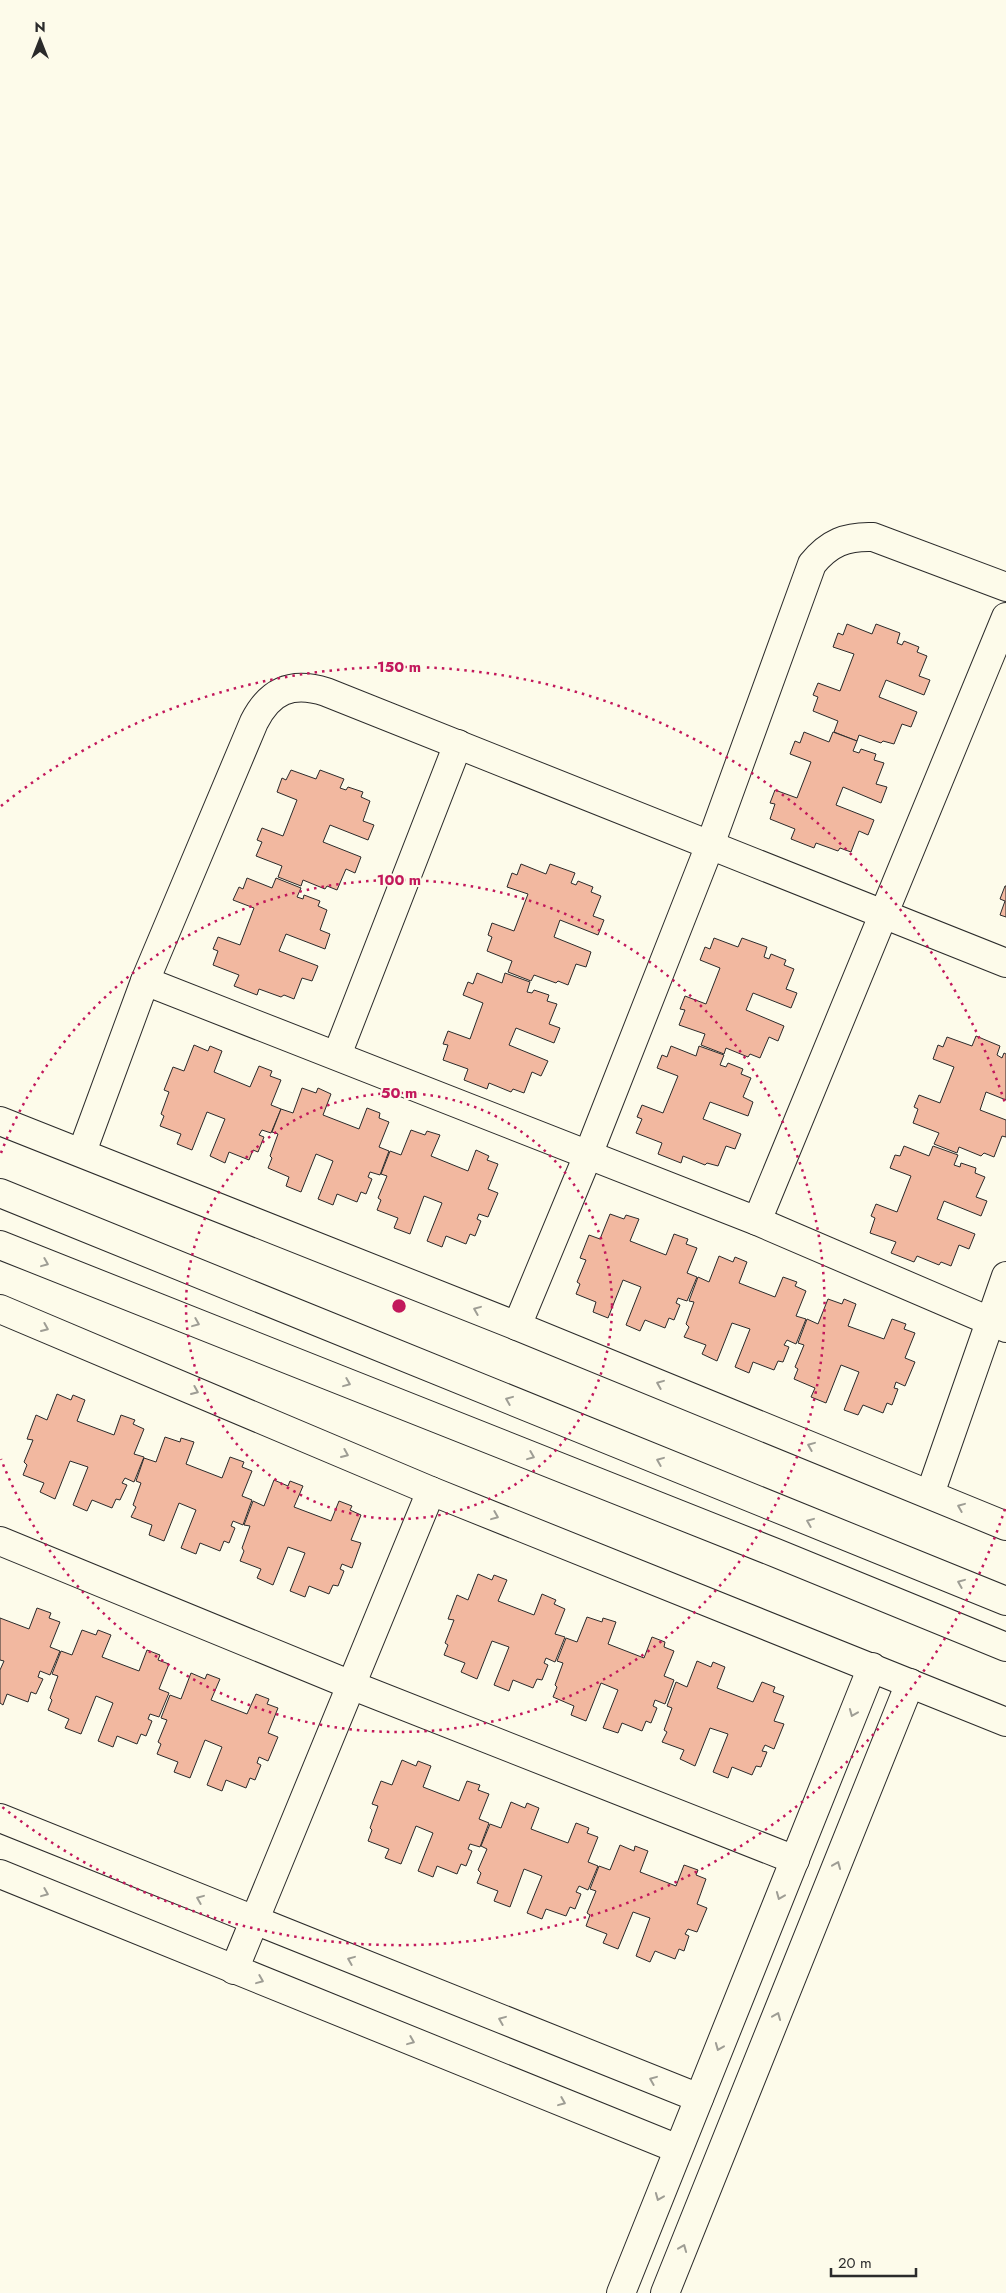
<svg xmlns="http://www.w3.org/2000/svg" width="1006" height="2293" viewBox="0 0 1006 2293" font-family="Jost,sans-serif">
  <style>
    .building { fill: #f2b8a0; stroke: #2b2b2b }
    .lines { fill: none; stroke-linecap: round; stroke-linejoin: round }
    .minor-casing { stroke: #2b2b2b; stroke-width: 30 }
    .minor { stroke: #fdfbea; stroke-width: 28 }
    .oneway { stroke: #9e9d94 }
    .ring { fill: none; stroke: #c2185b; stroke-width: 2.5; stroke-dasharray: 2.5 5 }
    .centre { fill: #c2185b; stroke: #fdfbea; stroke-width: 2.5 }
    .ring-label { font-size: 15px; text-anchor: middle; font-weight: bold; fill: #c2185b; stroke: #fdfbea; stroke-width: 4; stroke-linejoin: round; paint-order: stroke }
  </style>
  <rect width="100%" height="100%" fill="#fdfbea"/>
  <!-- building -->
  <g class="building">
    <polygon points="847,624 872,634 876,624 900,633 897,643 902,645 904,641 919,647 917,652 927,656 919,676 930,680 924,695 886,680 879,697 917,712 911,727 902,724 894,744 883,741 881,743 859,735 857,741 834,732 838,721 813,711 818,697 813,695 818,683 840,691 854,654 833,647 838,633 843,635"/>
    <polygon points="804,732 829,742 833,732 857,741 853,751 859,753 861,749 876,754 874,760 884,763 876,784 887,787 881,803 843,787 836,805 874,820 868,835 859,831 851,852 840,848 838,851 816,843 814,848 791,839 795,829 770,819 775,804 770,803 775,790 797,798 811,762 790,754 795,741 800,743"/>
    <polygon points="291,770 316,779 320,770 344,779 340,788 346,790 348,787 363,792 361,797 370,801 363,821 374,825 368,840 330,825 323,842 361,857 355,873 346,869 337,890 327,886 325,889 303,880 301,886 278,877 282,866 256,856 262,842 257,840 262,828 283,836 297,800 277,792 282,778 286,780"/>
    <polygon points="521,864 546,874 550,864 575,873 571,883 576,885 578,881 593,887 591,892 601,896 593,916 604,920 598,935 560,920 554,937 591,952 586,967 576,964 568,985 558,981 556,983 534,975 531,981 508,972 512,961 487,951 492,937 488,935 492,923 514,931 528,894 507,887 512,873 517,875"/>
    <polygon points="247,878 272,888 276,878 301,888 297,897 303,899 304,895 320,901 318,906 327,910 320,930 330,934 325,949 286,934 279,951 318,966 312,981 302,978 294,999 284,995 281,997 259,989 257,995 234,986 239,975 213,965 218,951 213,949 218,937 240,945 254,908 233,900 239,887 243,889"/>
    <polygon points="1005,886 1006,886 1006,917 1000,915 1005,901 1000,899"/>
    <polygon points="714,938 738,947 742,938 767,947 764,957 769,959 771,954 786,960 784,965 794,969 786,989 797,993 791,1008 753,993 746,1010 784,1026 778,1041 769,1037 760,1058 750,1054 748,1057 726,1048 724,1054 701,1045 705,1034 679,1025 685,1010 680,1009 685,996 706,1004 720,968 700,960 705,947 710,949"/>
    <polygon points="477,973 502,983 505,973 530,982 527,992 532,993 534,990 549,995 547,1001 557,1004 549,1024 560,1028 554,1043 516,1028 509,1045 548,1061 541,1076 532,1072 524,1093 513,1089 511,1092 489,1083 487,1089 464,1080 468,1069 443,1060 448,1045 443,1044 448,1031 470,1039 483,1003 463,995 468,982 473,984"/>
    <polygon points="976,1036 1000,1046 997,1055 1002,1058 1004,1053 1006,1054 1006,1100 986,1092 980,1110 1006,1120 1006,1137 1002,1136 994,1157 984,1153 981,1156 959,1147 957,1153 934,1144 939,1133 913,1123 918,1109 914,1107 919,1095 940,1103 954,1067 933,1059 938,1045 943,1047 947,1037 972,1046"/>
    <polygon points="194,1045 208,1051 210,1046 222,1051 214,1072 250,1087 259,1066 272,1071 270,1076 281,1080 271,1105 281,1109 271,1133 262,1130 259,1135 264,1137 258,1152 253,1150 249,1160 229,1152 225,1163 210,1156 225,1119 207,1112 192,1150 177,1144 181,1134 160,1126 164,1116 161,1114 169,1092 164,1090 173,1067 184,1071"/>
    <polygon points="671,1046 696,1056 699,1046 724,1055 720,1065 726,1067 728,1063 743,1069 741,1074 751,1078 743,1097 753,1102 748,1116 710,1102 703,1119 741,1134 735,1149 726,1146 718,1166 707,1163 705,1165 683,1156 681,1163 658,1154 662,1143 636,1133 642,1119 637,1117 642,1105 663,1113 678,1076 657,1068 662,1055 667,1057"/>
    <polygon points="302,1088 316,1093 318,1088 331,1094 323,1115 359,1129 367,1108 380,1113 379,1118 389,1122 379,1147 389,1151 380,1175 370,1172 368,1177 372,1179 366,1194 361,1192 357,1202 337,1194 333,1205 318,1199 333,1161 316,1154 301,1192 286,1186 289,1177 268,1168 272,1158 270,1156 278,1134 272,1132 281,1109 293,1113"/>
    <polygon points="411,1130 425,1135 427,1131 440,1135 431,1156 468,1171 476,1150 489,1156 487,1160 498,1164 488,1189 498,1193 488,1217 479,1214 477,1219 481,1221 475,1236 470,1234 466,1244 446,1236 442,1247 427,1241 442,1203 424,1196 410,1234 394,1228 398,1218 377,1210 381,1200 378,1198 387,1176 381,1174 390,1151 401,1155"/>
    <polygon points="904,1146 929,1156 933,1146 958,1155 954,1165 960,1167 961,1163 976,1168 975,1173 985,1177 976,1197 987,1201 981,1216 944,1201 937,1219 975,1234 969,1249 959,1245 951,1266 941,1262 939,1265 917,1256 914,1262 891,1253 896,1242 870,1233 875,1218 871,1216 876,1204 897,1212 911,1176 890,1168 895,1155 900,1156"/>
    <polygon points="610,1214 624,1219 626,1215 639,1219 630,1241 666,1255 674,1234 688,1239 686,1244 697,1248 687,1273 697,1277 687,1301 678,1298 676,1303 680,1305 674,1320 669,1318 665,1328 645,1320 640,1331 626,1325 641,1287 623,1280 608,1318 593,1312 596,1302 576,1294 580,1284 577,1282 586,1260 580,1258 589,1235 600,1239"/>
    <polygon points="719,1256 733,1262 735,1257 747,1262 739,1283 775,1297 783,1277 797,1282 795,1286 806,1291 796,1316 806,1319 796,1344 787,1340 784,1345 789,1347 783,1362 778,1361 774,1370 753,1362 749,1373 735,1367 750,1329 732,1323 717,1361 702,1354 706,1345 684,1337 689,1327 686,1324 694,1302 689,1301 698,1277 709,1282"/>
    <polygon points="828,1299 842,1304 844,1299 856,1304 848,1326 884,1339 892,1319 906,1324 904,1329 915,1333 905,1358 915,1362 905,1386 896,1382 894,1388 898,1389 892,1405 887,1403 883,1413 863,1405 858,1415 844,1410 859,1372 841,1365 826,1403 811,1397 815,1388 794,1379 798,1369 795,1367 804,1345 798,1343 807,1319 818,1324"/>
    <polygon points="57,1394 71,1400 73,1395 85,1400 77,1421 114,1435 121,1415 135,1420 133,1424 144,1429 134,1454 144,1457 134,1482 125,1478 122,1483 127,1485 120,1500 116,1499 112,1508 92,1500 87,1511 73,1505 88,1467 70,1461 55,1499 40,1492 44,1483 23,1475 27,1465 24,1462 33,1440 27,1439 36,1415 47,1420"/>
    <polygon points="165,1437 180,1442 181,1438 194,1442 186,1464 222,1478 230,1457 244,1462 242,1467 252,1471 242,1496 252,1500 243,1525 233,1521 231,1526 235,1528 229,1543 224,1541 220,1551 200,1543 196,1554 181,1548 196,1510 179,1503 164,1541 149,1535 152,1525 131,1517 136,1507 133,1505 141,1483 136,1481 144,1458 156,1462"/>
    <polygon points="274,1480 288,1486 290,1481 303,1486 294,1507 331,1521 339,1501 352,1506 350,1510 361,1515 351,1540 361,1543 352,1568 342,1564 340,1569 344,1571 338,1586 333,1585 329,1594 309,1586 305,1597 290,1591 305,1553 288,1547 273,1585 257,1578 261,1569 240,1561 244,1551 242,1548 250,1526 244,1525 253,1501 264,1506"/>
    <polygon points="478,1574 492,1580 494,1575 507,1580 498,1601 534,1615 542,1594 556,1600 554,1604 565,1609 555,1634 565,1637 555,1662 546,1658 544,1663 548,1665 542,1680 537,1679 533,1688 513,1680 509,1691 494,1685 509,1647 492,1641 477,1679 461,1672 465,1663 444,1655 448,1645 445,1643 454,1620 448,1619 457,1595 468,1600"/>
    <polygon points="37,1608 51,1613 49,1618 60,1622 50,1647 60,1651 50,1675 40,1671 38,1677 43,1679 36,1694 31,1692 28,1702 7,1694 3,1705 0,1703 0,1670 4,1661 0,1660 0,1618 29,1629"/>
    <polygon points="587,1617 602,1622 603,1618 616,1622 608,1644 644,1658 652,1637 665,1642 664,1647 674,1651 664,1676 674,1680 665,1704 655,1700 653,1706 657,1708 651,1723 646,1721 642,1731 622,1723 618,1733 603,1728 618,1690 601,1683 586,1721 571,1715 574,1706 553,1697 557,1687 555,1685 563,1663 557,1661 566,1638 577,1642"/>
    <polygon points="82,1630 96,1635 98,1630 111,1635 102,1657 139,1671 147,1650 160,1655 158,1660 169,1664 159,1689 169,1693 159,1717 150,1714 148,1719 152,1721 146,1736 141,1734 137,1744 117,1736 113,1747 98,1741 113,1703 96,1696 81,1734 65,1728 69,1719 48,1710 52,1700 50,1698 58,1676 52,1674 61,1651 72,1655"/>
    <polygon points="697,1661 711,1667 713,1662 725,1667 717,1688 753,1702 762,1682 775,1687 773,1692 784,1696 774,1721 784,1724 774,1749 765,1745 762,1751 767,1752 761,1767 756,1766 752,1775 732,1767 728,1778 713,1772 728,1734 710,1728 695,1766 680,1759 684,1750 662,1742 667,1732 664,1730 672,1708 667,1706 676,1682 687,1687"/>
    <polygon points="191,1673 205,1679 207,1674 220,1679 211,1700 247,1714 256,1694 269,1699 267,1704 278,1708 268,1733 278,1737 268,1761 259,1757 257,1763 261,1765 255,1780 250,1778 246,1788 226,1780 222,1791 207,1785 222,1747 205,1740 190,1778 174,1772 178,1762 157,1754 161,1744 158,1742 167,1720 161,1718 170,1695 181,1699"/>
    <polygon points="402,1760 416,1766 418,1761 431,1766 423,1787 459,1801 467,1781 480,1785 478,1790 489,1794 479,1819 489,1823 480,1847 470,1844 468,1849 472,1851 466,1866 461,1864 457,1874 437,1866 433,1877 418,1871 433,1833 416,1826 401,1864 385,1858 389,1849 368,1841 372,1830 370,1828 378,1806 372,1804 381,1781 392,1785"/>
    <polygon points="511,1802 525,1808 527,1803 539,1808 531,1829 568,1843 576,1823 589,1828 587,1833 598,1837 588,1862 598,1866 588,1890 579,1886 576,1892 581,1894 575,1909 570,1907 566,1916 546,1909 542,1919 527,1913 542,1876 524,1869 510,1907 494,1901 498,1891 477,1883 481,1873 478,1870 487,1849 481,1846 490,1824 501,1828"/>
    <polygon points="620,1845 634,1851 635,1846 648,1851 640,1872 676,1886 684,1865 698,1870 696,1875 706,1879 697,1904 707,1908 697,1932 688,1929 685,1934 689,1936 684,1951 679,1949 675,1959 655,1951 650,1962 636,1956 650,1918 633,1912 618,1949 603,1943 607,1934 586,1926 590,1915 587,1913 596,1891 590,1889 599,1866 610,1870"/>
  </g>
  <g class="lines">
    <!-- minor casing -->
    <g class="minor-casing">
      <g id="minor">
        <polyline points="145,981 757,1221 1006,1328"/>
        <polyline points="337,1055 458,744"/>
        <polyline points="0,1121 517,1326 1006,1526"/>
        <path d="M82,1152l63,-171 109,-259c16,-32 38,-41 72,-30l680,271"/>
        <polyline points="0,1193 1006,1601"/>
        <polyline points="757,1221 1006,617"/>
        <polyline points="0,1245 776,1553 1006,1647"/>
        <polyline points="0,1309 431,1491 1006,1722"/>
        <path d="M517,1326l71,-171 122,-310 102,-281c17,-21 34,-28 61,-27l133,50"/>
        <polyline points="930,1494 1006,1276"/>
        <polyline points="0,1541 351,1685 795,1860"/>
        <polyline points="0,1818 699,2098"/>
        <polyline points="0,1874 678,2149"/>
        <polyline points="234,1970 431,1491"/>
        <polyline points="621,2293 872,1667"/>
        <polyline points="665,2293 910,1683"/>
      </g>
    </g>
    <!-- minor -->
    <use href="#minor" class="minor"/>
  </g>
  <!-- one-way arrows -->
  <defs><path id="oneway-chevron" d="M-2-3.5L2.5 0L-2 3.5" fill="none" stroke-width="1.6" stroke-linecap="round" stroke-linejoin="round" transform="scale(1.25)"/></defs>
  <g class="oneway">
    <use href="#oneway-chevron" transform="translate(45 1263) rotate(22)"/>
    <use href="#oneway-chevron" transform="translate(477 1310) rotate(-158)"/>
    <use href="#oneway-chevron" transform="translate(196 1323) rotate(22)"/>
    <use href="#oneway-chevron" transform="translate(45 1328) rotate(23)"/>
    <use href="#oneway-chevron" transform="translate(347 1383) rotate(22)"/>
    <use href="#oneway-chevron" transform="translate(660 1384) rotate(-158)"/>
    <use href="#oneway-chevron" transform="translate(195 1391) rotate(23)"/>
    <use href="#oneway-chevron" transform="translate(509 1400) rotate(-158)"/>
    <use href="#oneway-chevron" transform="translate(811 1446) rotate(-158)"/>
    <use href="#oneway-chevron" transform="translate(345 1454) rotate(23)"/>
    <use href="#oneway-chevron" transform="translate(531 1456) rotate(22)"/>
    <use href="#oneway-chevron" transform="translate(660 1461) rotate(-158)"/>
    <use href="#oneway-chevron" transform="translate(961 1507) rotate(-158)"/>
    <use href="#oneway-chevron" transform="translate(495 1516) rotate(22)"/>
    <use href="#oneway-chevron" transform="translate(810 1522) rotate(-158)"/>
    <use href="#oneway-chevron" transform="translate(961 1583) rotate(-158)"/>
    <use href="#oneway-chevron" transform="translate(853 1713) rotate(112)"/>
    <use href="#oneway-chevron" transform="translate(837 1865) rotate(-68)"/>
    <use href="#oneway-chevron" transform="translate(45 1893) rotate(22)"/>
    <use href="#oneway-chevron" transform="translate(780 1896) rotate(112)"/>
    <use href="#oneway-chevron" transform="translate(200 1899) rotate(-158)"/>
    <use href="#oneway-chevron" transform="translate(351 1960) rotate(-158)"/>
    <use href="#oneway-chevron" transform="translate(260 1980) rotate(22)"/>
    <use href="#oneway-chevron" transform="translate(777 2016) rotate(-68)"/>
    <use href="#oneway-chevron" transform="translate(502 2020) rotate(-158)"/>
    <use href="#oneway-chevron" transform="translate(411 2041) rotate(22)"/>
    <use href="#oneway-chevron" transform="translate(719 2047) rotate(112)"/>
    <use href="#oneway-chevron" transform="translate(653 2080) rotate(-158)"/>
    <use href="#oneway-chevron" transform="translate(562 2102) rotate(22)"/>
    <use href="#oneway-chevron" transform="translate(659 2197) rotate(112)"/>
    <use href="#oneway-chevron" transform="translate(683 2248) rotate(-68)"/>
  </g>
  <!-- distance rings -->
  <g class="ring">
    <circle cx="399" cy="1306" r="213"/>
    <path d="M1 1153A426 426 0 1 1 1 1459"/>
    <path d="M1005 1509A639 639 0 0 1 1 1806M1 806A639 639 0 0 1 1005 1103"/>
  </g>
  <circle cx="399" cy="1306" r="8" class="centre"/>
  <g class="ring-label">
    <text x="399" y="672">150 m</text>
    <text x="399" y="885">100 m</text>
    <text x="399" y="1098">50 m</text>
  </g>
  <!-- north arrow -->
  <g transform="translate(40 40)" stroke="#fdfbea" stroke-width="4" paint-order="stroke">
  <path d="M0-4L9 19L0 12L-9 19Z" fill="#2b2b2b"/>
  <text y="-8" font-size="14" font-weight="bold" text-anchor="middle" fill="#2b2b2b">N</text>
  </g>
  <!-- scale -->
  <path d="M831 2268v8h85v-8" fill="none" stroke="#2b2b2b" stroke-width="2.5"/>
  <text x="838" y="2268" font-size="15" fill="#2b2b2b" stroke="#fdfbea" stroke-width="4" paint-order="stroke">20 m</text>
</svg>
